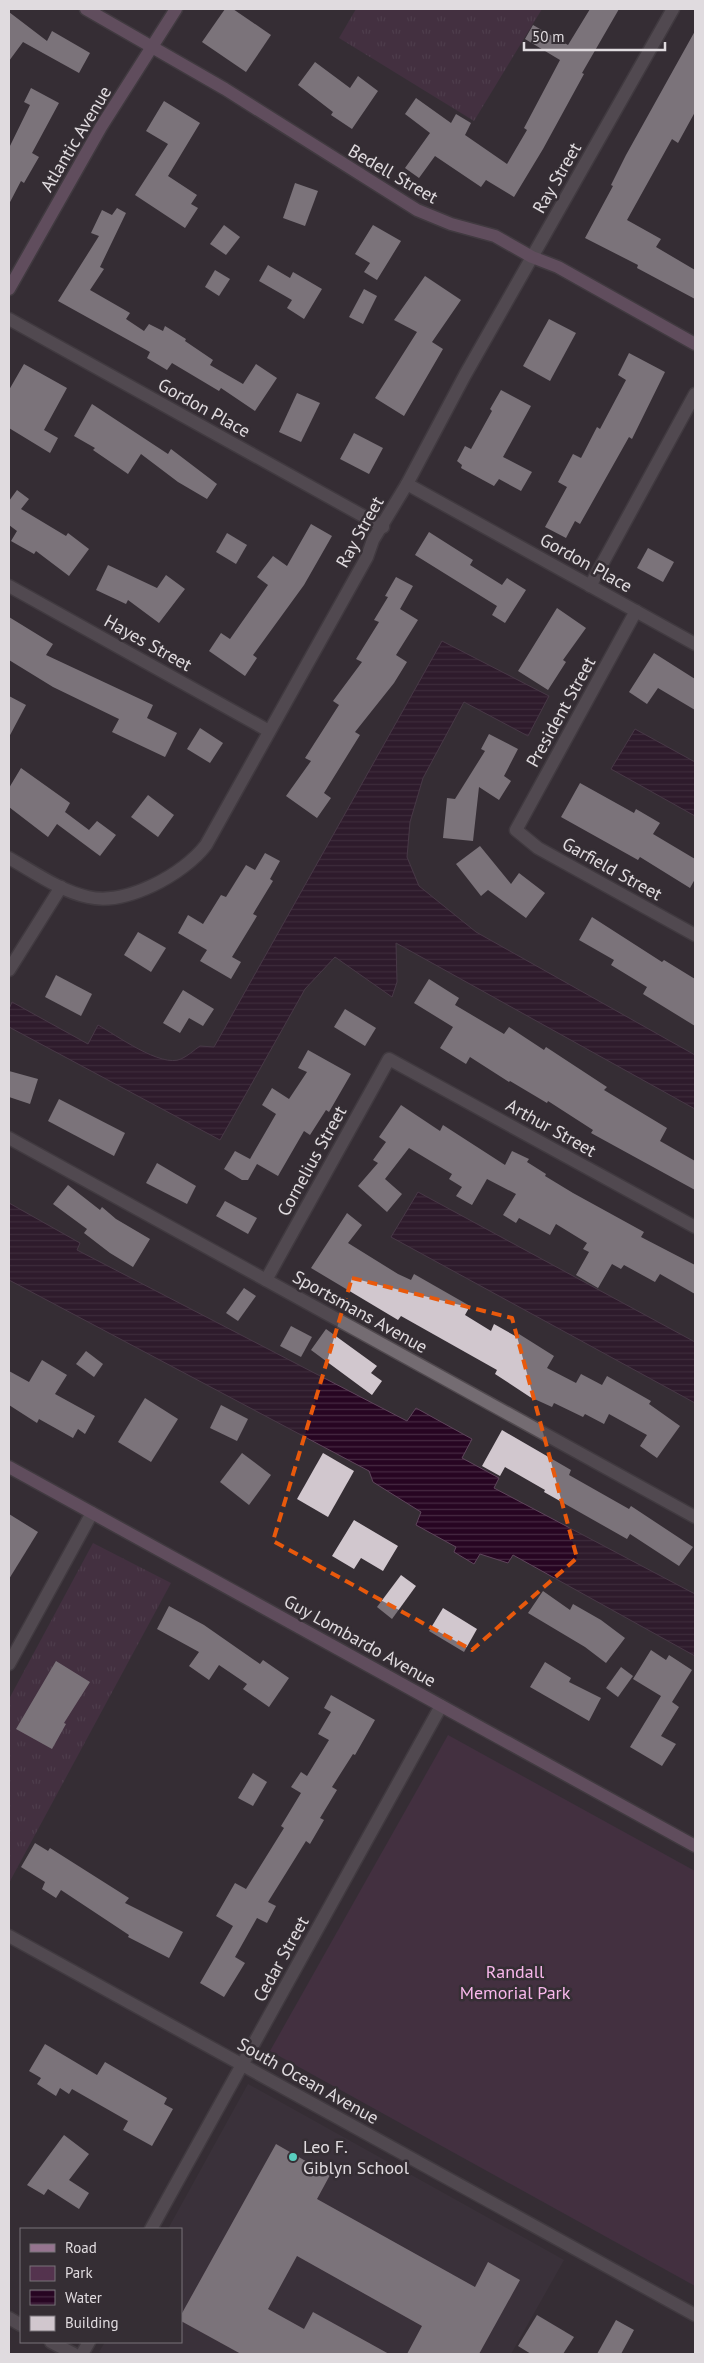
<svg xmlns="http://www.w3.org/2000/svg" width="704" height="2363" viewBox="0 0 704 2363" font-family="'PT Sans',sans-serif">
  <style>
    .built { fill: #423640 }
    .grass { fill: url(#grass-tufts) }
    .park { fill: #54334e }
    .water { fill: url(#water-rules); stroke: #5e455b }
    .building { fill: #d1c7ce }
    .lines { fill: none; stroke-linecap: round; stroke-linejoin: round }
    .street-casing { stroke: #50494e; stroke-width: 15 }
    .secondary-casing { stroke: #50494e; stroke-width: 15 }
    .street { stroke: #746c72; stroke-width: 12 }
    .secondary { stroke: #95748f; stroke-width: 12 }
    .marked { fill: none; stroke: #e8590c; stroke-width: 4; stroke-dasharray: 10 6; stroke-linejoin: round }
    .poi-dot { fill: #59cebf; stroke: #352e34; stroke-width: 2 }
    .labels { text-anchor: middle; stroke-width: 5; stroke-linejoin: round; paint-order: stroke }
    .street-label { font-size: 18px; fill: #e0dbdf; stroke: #352e34 }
    .park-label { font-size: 18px; fill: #f9b8ec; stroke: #352e34 }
    .poi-label { font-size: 18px; fill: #e0dbdf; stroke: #352e34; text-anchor: start }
  </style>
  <defs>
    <pattern id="grass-tufts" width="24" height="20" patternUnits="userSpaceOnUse" patternTransform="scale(1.25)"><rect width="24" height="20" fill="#54334e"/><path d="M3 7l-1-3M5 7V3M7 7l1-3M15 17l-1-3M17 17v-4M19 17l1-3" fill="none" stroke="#6c5067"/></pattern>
    <pattern id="water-rules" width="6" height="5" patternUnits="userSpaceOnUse" patternTransform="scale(1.25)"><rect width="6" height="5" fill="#270522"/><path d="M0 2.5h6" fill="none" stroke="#462942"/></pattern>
  </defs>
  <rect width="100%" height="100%" fill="#352e34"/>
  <!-- built -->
  <polygon class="built" points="248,2084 564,2260 511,2354 104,2354 99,2352 105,2342 181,2342 181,2229 168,2229"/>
  <!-- grass -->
  <g class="grass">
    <polygon points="356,9 542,9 474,121 339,38"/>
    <polygon points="93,1543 171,1583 9,1883 9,1699"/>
  </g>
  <!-- park -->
  <polygon class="park" points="448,1735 695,1871 695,2286 270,2051"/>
  <!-- water -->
  <g class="water">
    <path d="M442,641l107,55 -21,40 -64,-34 -41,76 -13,44 -3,35 12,29 57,46 219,123v54l-299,-166 1,39 -5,15 -57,-40 -30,32 -85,151 -211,-113v-18l3,-7 76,42 10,-19c18,10 63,43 83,34 7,-3 13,-9 19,-13l14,1z"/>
    <polygon points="635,729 695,762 695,816 611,769"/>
    <polygon points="418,1192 695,1342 695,1403 391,1237"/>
    <polygon points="9,1203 80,1243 77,1250 407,1421 416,1408 472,1439 462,1458 499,1478 494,1488 695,1594 695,1656 513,1555 508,1563 480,1554 474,1564 454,1552 456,1547 416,1525 421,1512 373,1482 369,1471 9,1280"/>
  </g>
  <!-- building -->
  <g class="building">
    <polygon points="225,9 233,9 271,35 246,72 202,42"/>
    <polygon points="590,9 619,9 582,73 584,74 543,149 514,197 486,180 481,187 435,156 419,178 405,168 430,133 405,114 416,98 451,123 456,114 471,123 465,135 507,164 527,130 524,128 560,60 525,39 533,25 568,45"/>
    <polygon points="9,12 47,41 52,31 90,53 79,73 23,42 9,61"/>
    <polygon points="695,31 695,112 678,143 672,139 627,220 661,239 656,247 695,270 695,299 637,268 638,265 585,238 613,186 611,185 626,155"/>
    <polygon points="315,62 350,88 358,76 378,91 352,129 331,115 333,112 298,85"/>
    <polygon points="31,88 59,103 32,153 39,157 24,183 21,181 9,204 9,148 30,105 24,102"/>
    <polygon points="164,101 200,123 168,176 197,195 191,204 198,208 185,228 135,195 168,144 146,131"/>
    <polygon points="295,183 318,191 305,226 283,218"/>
    <polygon points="117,208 126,213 100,267 104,269 90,290 130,313 126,319 144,331 149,324 163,331 165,326 186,339 185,341 213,360 210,365 243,384 256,364 277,378 255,411 221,388 219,391 172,363 167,370 147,358 150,352 58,301 99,236 91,233 102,210 112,215"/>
    <polygon points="224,225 240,237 226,255 210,244"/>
    <polygon points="373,225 401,241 377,280 364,272 370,263 355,254"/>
    <polygon points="268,265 290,278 293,272 322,289 304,319 287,308 292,300 259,281"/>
    <polygon points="215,270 230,279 219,296 205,287"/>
    <polygon points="425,276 461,300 432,342 443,349 404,416 375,398 417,332 394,320"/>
    <polygon points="364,289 377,296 363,324 349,317"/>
    <polygon points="549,319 576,333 550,381 523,366"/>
    <polygon points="629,353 665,372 632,439 629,437 580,524 575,521 566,538 545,527 567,487 558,482 573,454 581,458 597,427 600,429 626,380 618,375"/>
    <polygon points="24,364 67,388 44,430 58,438 50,453 9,428 9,390"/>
    <polygon points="501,390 531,406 503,457 532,472 521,491 499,479 494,486 461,468 462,465 457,461 465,446 471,449 492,411 490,409"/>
    <polygon points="297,393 320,403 301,442 279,432"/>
    <polygon points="92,404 168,454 171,449 217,484 207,499 178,482 141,454 128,474 93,450 95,448 74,436"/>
    <polygon points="354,433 383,448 369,474 340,459"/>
    <polygon points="17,490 29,499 21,509 66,536 68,533 89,549 69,576 36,551 34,554 11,541 17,531 9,525 9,501"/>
    <polygon points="311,524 332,536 304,585 253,655 257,658 245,676 209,651 221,633 230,639 268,585 257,577 273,556 287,566"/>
    <polygon points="429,532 473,560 470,565 502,585 507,578 526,590 505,623 492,615 497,606 415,555"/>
    <polygon points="227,533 247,545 236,564 216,552"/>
    <polygon points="648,548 674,562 663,582 637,568"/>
    <polygon points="108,565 157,588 166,575 185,589 159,623 128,600 126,604 96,590"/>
    <polygon points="396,577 413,586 400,609 418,620 396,655 407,662 394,683 355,732 360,735 324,793 331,798 317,818 286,796 311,761 305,758 339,705 333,701 362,662 356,659 379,622 374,620 388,597 385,596"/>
    <polygon points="557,608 586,628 563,660 566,662 548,690 518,671"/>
    <polygon points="9,617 53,644 46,655 153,705 147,718 177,733 165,757 112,732 119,719 53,687 9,660"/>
    <polygon points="654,653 695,679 695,710 658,688 647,704 629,692"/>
    <polygon points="9,696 26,705 9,737"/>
    <polygon points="200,728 223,743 210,763 187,749"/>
    <polygon points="489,734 518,749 504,776 511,781 499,800 479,787 473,841 443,838 447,798 455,799 485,751 481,749"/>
    <polygon points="21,768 70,803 65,812 89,830 97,821 116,835 100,856 57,824 48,837 9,807 9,788"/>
    <polygon points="580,783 634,813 636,809 660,823 653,834 695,859 695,879 690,888 640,857 638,860 561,817"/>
    <polygon points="148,795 174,815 158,837 131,817"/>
    <polygon points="480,846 511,884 519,873 545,893 526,918 488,890 481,896 456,864"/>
    <polygon points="265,853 280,861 270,879 273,881 253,914 257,916 232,957 241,962 231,979 200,961 207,950 178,933 188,915 203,924 221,895 226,897 246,865 255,870"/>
    <polygon points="592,917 662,962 664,960 695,979 695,1026 643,994 647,987 611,965 614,960 579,940"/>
    <polygon points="138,932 166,948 151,972 124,955"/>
    <polygon points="56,975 92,994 81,1016 45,997"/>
    <polygon points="429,979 459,998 455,1005 504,1034 509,1027 544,1050 546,1047 607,1087 604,1090 667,1128 660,1141 695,1161 695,1190 591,1133 593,1130 548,1101 547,1103 510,1081 509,1082 470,1057 466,1064 440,1048 453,1027 414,1003"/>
    <polygon points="183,990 214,1009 203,1026 189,1018 180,1033 163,1023"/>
    <polygon points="345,1009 376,1028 365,1046 334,1027"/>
    <polygon points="308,1050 351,1074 329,1112 326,1110 310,1135 304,1131 278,1176 257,1164 248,1180 242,1180 224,1169 235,1151 250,1159 276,1114 262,1105 272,1088 289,1099 307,1072 298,1068"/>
    <polygon points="9,1071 38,1079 30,1104 9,1097"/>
    <polygon points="59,1099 125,1133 114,1156 48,1121"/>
    <polygon points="401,1105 440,1131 443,1125 505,1165 512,1151 529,1159 527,1162 546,1174 545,1176 573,1193 644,1232 641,1237 695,1265 695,1294 660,1274 655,1282 624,1265 621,1269 612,1264 598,1288 576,1275 589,1252 583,1249 587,1243 556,1224 550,1235 519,1218 516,1223 503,1215 516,1194 487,1179 472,1205 456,1196 462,1187 449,1179 452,1174 409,1148 385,1179 402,1194 387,1212 358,1186 378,1163 373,1160 386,1142 379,1137"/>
    <polygon points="157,1163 196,1186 187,1204 146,1183"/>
    <polygon points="68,1185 100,1210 102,1207 116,1219 150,1239 133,1267 110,1253 84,1233 87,1229 53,1204"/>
    <polygon points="225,1201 257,1218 248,1234 216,1216"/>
    <polygon points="347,1213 362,1225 348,1243 398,1274 411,1280 414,1274 470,1306 465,1315 491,1331 494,1324 517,1337 519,1334 554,1356 547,1368 576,1383 581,1374 602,1385 607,1376 651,1401 649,1404 680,1426 657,1458 640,1446 647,1435 609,1414 604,1424 585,1414 583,1417 554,1403 552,1407 530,1397 495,1374 497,1370 401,1316 398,1320 311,1268"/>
    <polygon points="244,1288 256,1296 238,1321 226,1313"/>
    <polygon points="291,1326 312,1337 301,1357 280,1346"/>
    <polygon points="326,1329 377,1366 371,1373 382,1381 372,1395 311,1350"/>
    <polygon points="86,1351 103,1364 94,1377 76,1364"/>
    <polygon points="42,1360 67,1375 55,1394 95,1416 85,1434 78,1429 73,1438 39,1419 37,1423 9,1405 9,1371 29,1382"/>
    <polygon points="145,1398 178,1419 151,1462 118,1442"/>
    <polygon points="221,1405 248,1419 237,1441 210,1428"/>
    <polygon points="502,1430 571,1470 569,1475 629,1509 631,1506 693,1547 679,1566 630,1534 627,1539 544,1492 545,1490 505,1467 500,1476 482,1466"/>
    <polygon points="242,1453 271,1475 249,1505 220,1482"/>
    <polygon points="323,1453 354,1471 328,1517 297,1499"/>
    <polygon points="9,1514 38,1532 9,1579"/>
    <polygon points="354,1520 398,1546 383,1571 361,1558 354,1569 332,1556"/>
    <polygon points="401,1575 416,1586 392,1619 377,1607"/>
    <polygon points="543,1591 570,1610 573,1604 601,1620 625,1638 606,1663 585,1647 528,1613"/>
    <polygon points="169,1606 204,1625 260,1664 263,1660 289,1678 269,1707 243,1689 247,1684 219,1665 209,1680 189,1666 199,1652 157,1629"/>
    <polygon points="443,1608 477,1629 464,1652 429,1631"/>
    <polygon points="651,1650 666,1660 669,1655 692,1670 672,1702 679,1707 661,1736 676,1744 662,1766 630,1747 661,1696 633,1679"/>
    <polygon points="56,1661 90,1682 64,1723 66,1724 52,1749 16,1729"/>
    <polygon points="545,1662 571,1678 569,1682 601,1698 589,1721 530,1687"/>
    <polygon points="621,1667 633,1676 618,1697 606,1688"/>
    <polygon points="331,1695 375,1720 355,1755 353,1754 332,1787 337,1790 320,1818 324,1820 310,1844 306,1841 268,1902 276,1906 267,1923 257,1918 235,1957 245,1963 224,1997 200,1983 233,1926 216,1916 235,1883 246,1889 284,1828 281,1826 301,1793 291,1787 301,1772 307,1776 329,1740 318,1734 331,1712 324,1708"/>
    <polygon points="253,1773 267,1782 253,1806 238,1798"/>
    <polygon points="35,1843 48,1851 50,1848 129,1898 125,1903 183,1932 169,1958 128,1937 129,1935 61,1890 56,1898 42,1889 45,1882 21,1867"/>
    <polygon points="45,2044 97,2075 105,2062 167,2098 164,2104 173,2109 152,2146 123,2130 128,2121 72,2089 69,2094 60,2088 56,2096 37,2084 41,2078 29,2071"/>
    <polygon points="64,2135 89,2154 69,2180 89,2193 79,2209 48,2189 44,2195 27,2185"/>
    <polygon points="276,2144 330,2175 317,2199 475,2287 488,2262 520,2280 479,2354 407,2354 422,2326 297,2256 268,2309 304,2329 313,2312 389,2354 241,2354 181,2321 181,2315"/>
    <polygon points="537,2315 574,2337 563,2354 531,2354 518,2346"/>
    <polygon points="616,2320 634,2330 621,2354 597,2354"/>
  </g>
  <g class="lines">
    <!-- street casing -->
    <g class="street-casing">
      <g id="street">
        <polyline points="9,319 383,527"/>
        <polyline points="407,484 695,644"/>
        <polyline points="9,586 269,731"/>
        <polyline points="590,586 695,394"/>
        <polyline points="636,611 516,830 538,848 695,935"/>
        <path d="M9,858c25,14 51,33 79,39 38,9 96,-23 118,-52l161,-288 6,-17 34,-56 58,-109 208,-366"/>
        <polyline points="9,970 61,887"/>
        <polyline points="9,1138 695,1517"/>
        <polyline points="266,1280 389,1059 695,1227"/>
        <polyline points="9,1664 92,1513"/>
        <polyline points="9,1936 695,2315"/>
        <polyline points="151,2229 441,1706"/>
        <polyline points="9,2318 21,2325"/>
        <polyline points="51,2342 74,2354"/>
        <polyline points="82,2354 89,2342"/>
      </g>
    </g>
    <!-- secondary casing -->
    <g class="secondary-casing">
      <g id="secondary">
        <polyline points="86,9 225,89 417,210 451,224 495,236 532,257 558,267 695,344"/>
        <polyline points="9,289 101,127 176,9"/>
        <polyline points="9,1467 695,1846"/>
      </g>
    </g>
    <!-- street -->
    <use href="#street" class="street"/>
    <!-- secondary -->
    <use href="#secondary" class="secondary"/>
  </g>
  <!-- marked area -->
  <path d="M0 0H704V2363H0ZM352,1278l160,40 65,240 -105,92 -199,-109z" fill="#352e34" fill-opacity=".55" fill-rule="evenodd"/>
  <path class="marked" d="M352,1278l160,40 65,240 -105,92 -199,-109z"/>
  <!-- markers -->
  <circle class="poi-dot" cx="293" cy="2157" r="5"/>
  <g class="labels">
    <!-- street labels -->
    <g class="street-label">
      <text transform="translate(76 139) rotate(-59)" y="6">Atlantic Avenue</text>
      <text transform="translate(393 174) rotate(30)" y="6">Bedell Street</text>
      <text transform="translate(557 178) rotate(-60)" y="6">Ray Street</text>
      <text transform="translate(204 408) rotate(29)" y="6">Gordon Place</text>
      <text transform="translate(360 532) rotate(-61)" y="6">Ray Street</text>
      <text transform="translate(586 563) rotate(29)" y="6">Gordon Place</text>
      <text transform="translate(148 643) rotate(29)" y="6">Hayes Street</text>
      <text transform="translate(561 712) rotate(-61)" y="6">President Street</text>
      <text transform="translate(612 869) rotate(29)" y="6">Garfield Street</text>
      <text transform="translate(551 1128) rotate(29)" y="6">Arthur Street</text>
      <text transform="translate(312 1161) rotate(-61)" y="6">Cornelius Street</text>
      <text transform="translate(360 1312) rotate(29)" y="6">Sportsmans Avenue</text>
      <text transform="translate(360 1641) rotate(29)" y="6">Guy Lombardo Avenue</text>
      <text transform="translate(281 1959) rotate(-61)" y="6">Cedar Street</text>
      <text transform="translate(308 2081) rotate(29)" y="6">South Ocean Avenue</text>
    </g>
    <!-- park labels -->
    <g class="park-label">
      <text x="515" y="1978">Randall<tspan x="515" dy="21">Memorial Park</tspan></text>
    </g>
    <!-- poi labels -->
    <g class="poi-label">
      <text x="303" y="2153">Leo F.<tspan x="303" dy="21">Giblyn School</tspan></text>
    </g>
  </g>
  <!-- border -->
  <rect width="704" height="2363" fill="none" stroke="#e0dbdf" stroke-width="20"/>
  <!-- legend -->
  <rect x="20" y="2228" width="162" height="115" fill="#352e34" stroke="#797378"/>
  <rect x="30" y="2244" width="25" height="8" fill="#95748f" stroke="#797378"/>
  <text x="65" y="2253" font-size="15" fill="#e0dbdf">Road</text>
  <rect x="30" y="2266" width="25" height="15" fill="#54334e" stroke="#797378"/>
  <text x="65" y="2278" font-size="15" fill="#e0dbdf">Park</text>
  <rect x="30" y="2290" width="25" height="15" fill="url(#water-rules)" stroke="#797378"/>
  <text x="65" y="2303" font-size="15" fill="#e0dbdf">Water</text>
  <rect x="30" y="2316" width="25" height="15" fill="#d1c7ce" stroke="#797378"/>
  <text x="65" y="2328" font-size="15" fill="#e0dbdf">Building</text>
  <!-- scale -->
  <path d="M524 42v8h141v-8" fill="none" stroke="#e0dbdf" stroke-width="2.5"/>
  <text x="532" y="42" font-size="15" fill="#e0dbdf" stroke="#352e34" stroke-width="4" paint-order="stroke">50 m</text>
</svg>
